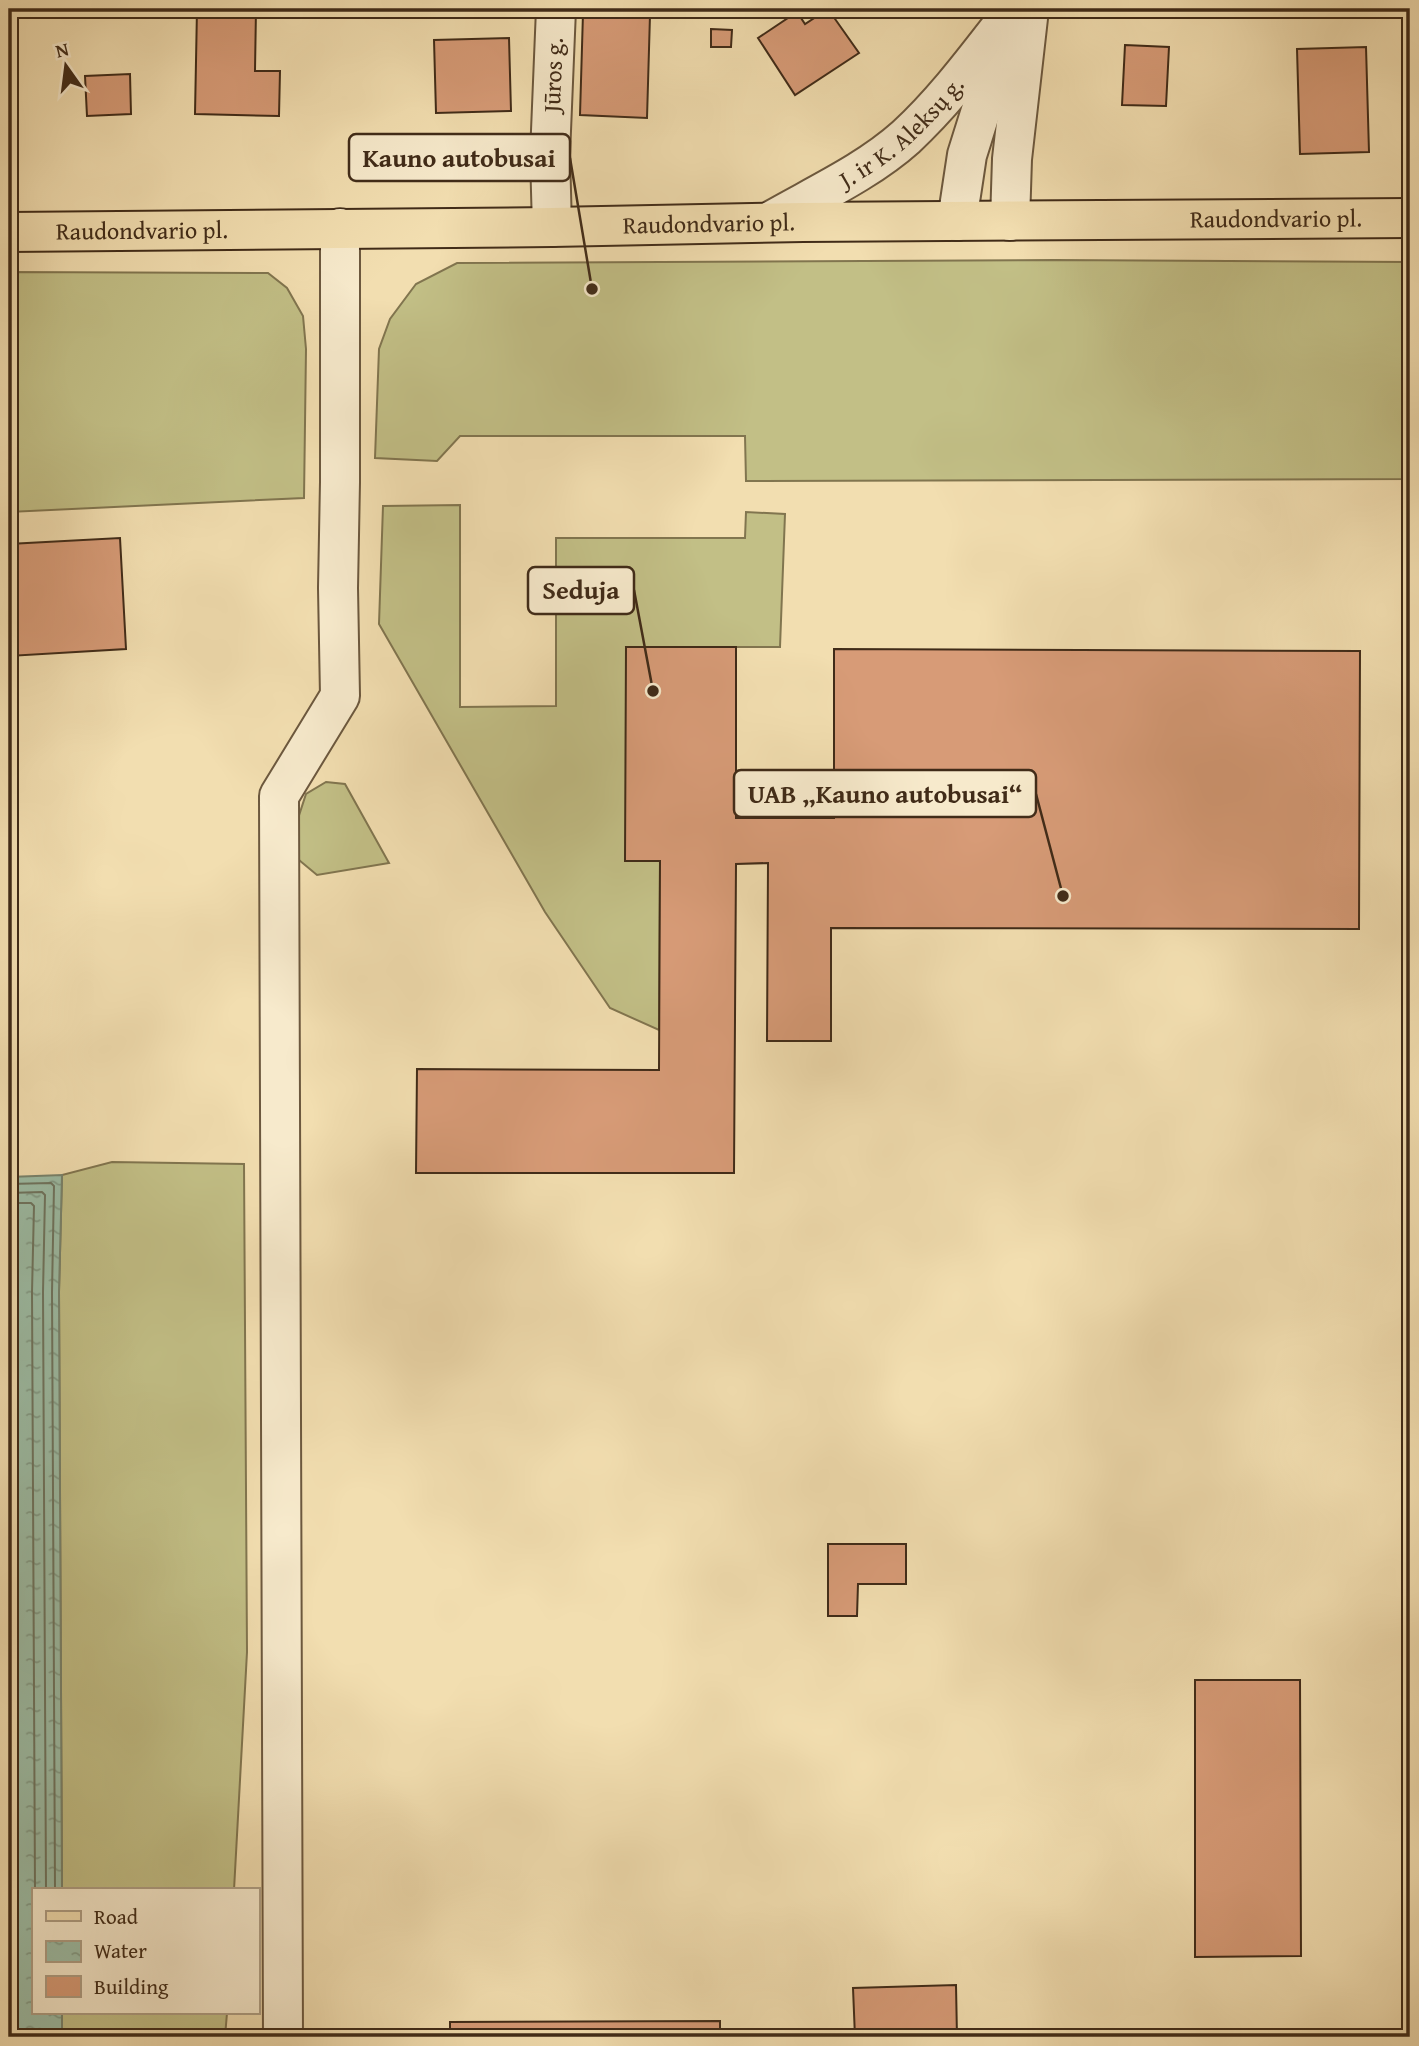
<svg xmlns="http://www.w3.org/2000/svg" width="1419" height="2046" viewBox="0 0 1419 2046" font-family="'Gentium Book Plus',serif">
  <style>
    .grass { fill: #c2bf86; stroke: #81754f; stroke-width: 2 }
    .water { fill: url(#water-ripples); stroke: #77836d; stroke-width: 2 }
    .lines { fill: none; stroke-linecap: round; stroke-linejoin: round }
    .shore { stroke: #6e745f; stroke-width: 2 }
    .building { fill: #d79b77; stroke: #402b18; stroke-width: 2 }
    .minor-casing { stroke: #6c583e; stroke-width: 42 }
    .major-casing { stroke: #402b18; stroke-width: 42 }
    .minor { stroke: #f7eacc; stroke-width: 38 }
    .major { stroke: #f2deb0; stroke-width: 38 }
    .labels { text-anchor: middle; stroke-width: 5; stroke-linejoin: round; paint-order: stroke }
    .street-label { font-size: 24px; fill: #402b18; stroke: #f7eacc }
    .leader { fill: none; stroke: #402b18; stroke-width: 2.5 }
    .callout-dot { fill: #402b18; stroke: #f7eacc; stroke-width: 2.5 }
    .callout { fill: #f7eacc; stroke: #402b18; stroke-width: 2.5 }
    .callout-label { font-size: 26px; text-anchor: middle; font-weight: bold; fill: #402b18 }
  </style>
  <defs>
    <pattern id="water-ripples" width="26" height="14" patternUnits="userSpaceOnUse" patternTransform="scale(1.75)"><rect width="26" height="14" fill="#9cbda6"/><path d="M2 4q2-2 4 0t4 0M15 11q2-2 4 0t4 0" fill="none" stroke="#819a86"/></pattern>
  </defs>
  <rect width="100%" height="100%" fill="#f2deb0"/>
  <filter id="stains"><feTurbulence type="fractalNoise" baseFrequency=".00286" numOctaves="4"/><feColorMatrix values="0 0 0 0 .2 0 0 0 0 .09 0 0 0 0 .02 0 0 0 .5 -.17"/></filter>
  <radialGradient id="worn" r=".72"><stop offset=".6" stop-color="#630" stop-opacity="0"/><stop offset="1" stop-color="#630" stop-opacity=".3"/></radialGradient>
  <!-- grass -->
  <g class="grass">
    <polygon points="1055,260 1410,262 1410,479 746,481 745,436 460,436 437,461 375,458 379,349 390,319 416,284 457,263"/>
    <polygon points="9,272 268,273 287,288 303,316 306,349 304,498 9,512"/>
    <polygon points="460,505 460,707 556,706 556,538 745,538 746,512 785,514 780,647 626,647 660,861 659,1030 610,1008 545,912 379,624 383,506"/>
    <polygon points="326,782 345,784 389,863 317,875 293,855 292,837 306,794"/>
    <polygon points="112,1162 244,1164 247,1652 234,1890 62,1890 59,1292 62,1175"/>
    <polygon points="62,2013 227,2013 225,2037 62,2037"/>
  </g>
  <!-- water -->
  <polygon class="water" points="62,1175 59,1292 62,1890 33,1890 33,2013 62,2013 62,2037 9,2037 9,1177"/>
  <g class="lines">
    <!-- shore -->
    <g class="shore">
      <polyline points="9,1184 51,1183 54,1186 52,1292 55,1890"/>
      <polyline points="9,1193 42,1192 45,1195 43,1292 46,1890"/>
      <polyline points="9,1203 31,1203 34,1206 32,1292 35,1890"/>
    </g>
  </g>
  <!-- building -->
  <g class="building">
    <polygon points="197,9 256,9 255,71 280,71 279,116 195,114"/>
    <polygon points="638,9 693,9 693,16 638,13"/>
    <polygon points="828,9 859,53 795,95 758,38 797,12 805,24"/>
    <polygon points="583,13 650,15 647,118 580,115"/>
    <polygon points="711,29 732,30 731,47 711,47"/>
    <polygon points="509,38 511,111 436,113 434,40"/>
    <polygon points="1125,45 1169,47 1166,106 1122,105"/>
    <polygon points="1366,47 1369,152 1300,154 1297,49"/>
    <polygon points="130,74 131,114 87,116 85,76"/>
    <polygon points="120,538 126,649 9,656 9,544"/>
    <polygon points="626,647 736,647 736,818 834,818 834,649 1360,651 1359,929 831,928 831,1041 767,1041 768,863 736,864 734,1173 416,1173 417,1069 659,1070 660,861 625,861"/>
    <polygon points="828,1544 906,1544 906,1584 858,1584 857,1616 828,1616"/>
    <polygon points="1195,1680 1300,1680 1301,1956 1195,1957"/>
    <polygon points="956,1985 957,2037 855,2037 853,1988"/>
    <polygon points="720,2021 720,2037 450,2037 450,2022"/>
  </g>
  <g class="lines">
    <!-- minor casing -->
    <g class="minor-casing">
      <g id="minor">
        <polyline points="957,221 967,155 1004,37"/>
        <polyline points="1010,221 1012,159 1028,18"/>
        <path id="s1" d="M769,222c45,-26 98,-50 137,-85 40,-37 72,-81 105,-123"/>
        <path id="s2" d="M552,227l-2,-72 6,-146"/>
        <polyline points="283,2037 279,796 340,696 338,588 340,482 340,228"/>
      </g>
    </g>
    <!-- major casing -->
    <g class="major-casing">
      <g id="major">
        <path id="s3" d="M9,232l543,-5 251,-5 607,-4"/>
      </g>
    </g>
    <!-- minor -->
    <use href="#minor" class="minor"/>
    <!-- major -->
    <use href="#major" class="major"/>
  </g>
  <g class="labels">
    <!-- street labels -->
    <g class="street-label">
      <text dy="8" stroke="none"><textPath href="#s2" startOffset="152">Jūros g.</textPath></text>
      <text dy="8" stroke="none"><textPath href="#s1" startOffset="161">J. ir K. Aleksų g.</textPath></text>
      <text dy="8" stroke="none"><textPath href="#s3" startOffset="1267">Raudondvario pl.</textPath></text>
      <text dy="8" stroke="none"><textPath href="#s3" startOffset="700">Raudondvario pl.</textPath></text>
      <text dy="8" stroke="none"><textPath href="#s3" startOffset="133">Raudondvario pl.</textPath></text>
    </g>
  </g>
  <!-- callouts -->
  <path class="leader" d="M592 289L570 158M653 691L634 590M1063 896L1036 794"/>
  <g class="callout-dot">
    <circle cx="592" cy="289" r="7"/>
    <circle cx="653" cy="691" r="7"/>
    <circle cx="1063" cy="896" r="7"/>
  </g>
  <g class="callout">
    <rect x="349" y="134" width="221" height="47" rx="7"/>
    <rect x="528" y="567" width="106" height="47" rx="7"/>
    <rect x="734" y="770" width="302" height="47" rx="7"/>
  </g>
  <g class="callout-label">
    <text x="459" y="167">Kauno autobusai</text>
    <text x="581" y="599">Seduja</text>
    <text x="885" y="803">UAB „Kauno autobusai“</text>
  </g>
  <!-- margin -->
  <rect width="1419" height="2046" fill="none" stroke="#f2deb0" stroke-width="35"/>
  <rect x="10" y="10" width="1398" height="2025" fill="none" stroke="#402b18" stroke-width="3.5"/>
  <rect x="18" y="18" width="1384" height="2011" fill="none" stroke="#402b18" stroke-width="2"/>
  <!-- legend -->
  <rect x="32" y="1888" width="228" height="126" fill="#f7eacc" stroke="#ae9e84" stroke-width="2"/>
  <rect x="46" y="1911" width="35" height="10" fill="#f2deb0" stroke="#ae9e84" stroke-width="2"/>
  <text x="94" y="1924" font-size="21" fill="#402b18">Road</text>
  <rect x="46" y="1941" width="35" height="21" fill="url(#water-ripples)" stroke="#ae9e84" stroke-width="2"/>
  <text x="94" y="1958" font-size="21" fill="#402b18">Water</text>
  <rect x="46" y="1976" width="35" height="21" fill="#d79b77" stroke="#ae9e84" stroke-width="2"/>
  <text x="94" y="1994" font-size="21" fill="#402b18">Building</text>
  <!-- north arrow -->
  <g transform="translate(66 66) rotate(346)" stroke="#f7eacc" stroke-width="5" paint-order="stroke">
  <path d="M0-5L12 26L0 18L-12 26Z" fill="#402b18"/>
  <text y="-10" font-size="19" font-weight="bold" text-anchor="middle" fill="#402b18">N</text>
  </g>
  <rect width="100%" height="100%" filter="url(#stains)"/>
  <rect width="100%" height="100%" fill="url(#worn)"/>
</svg>
